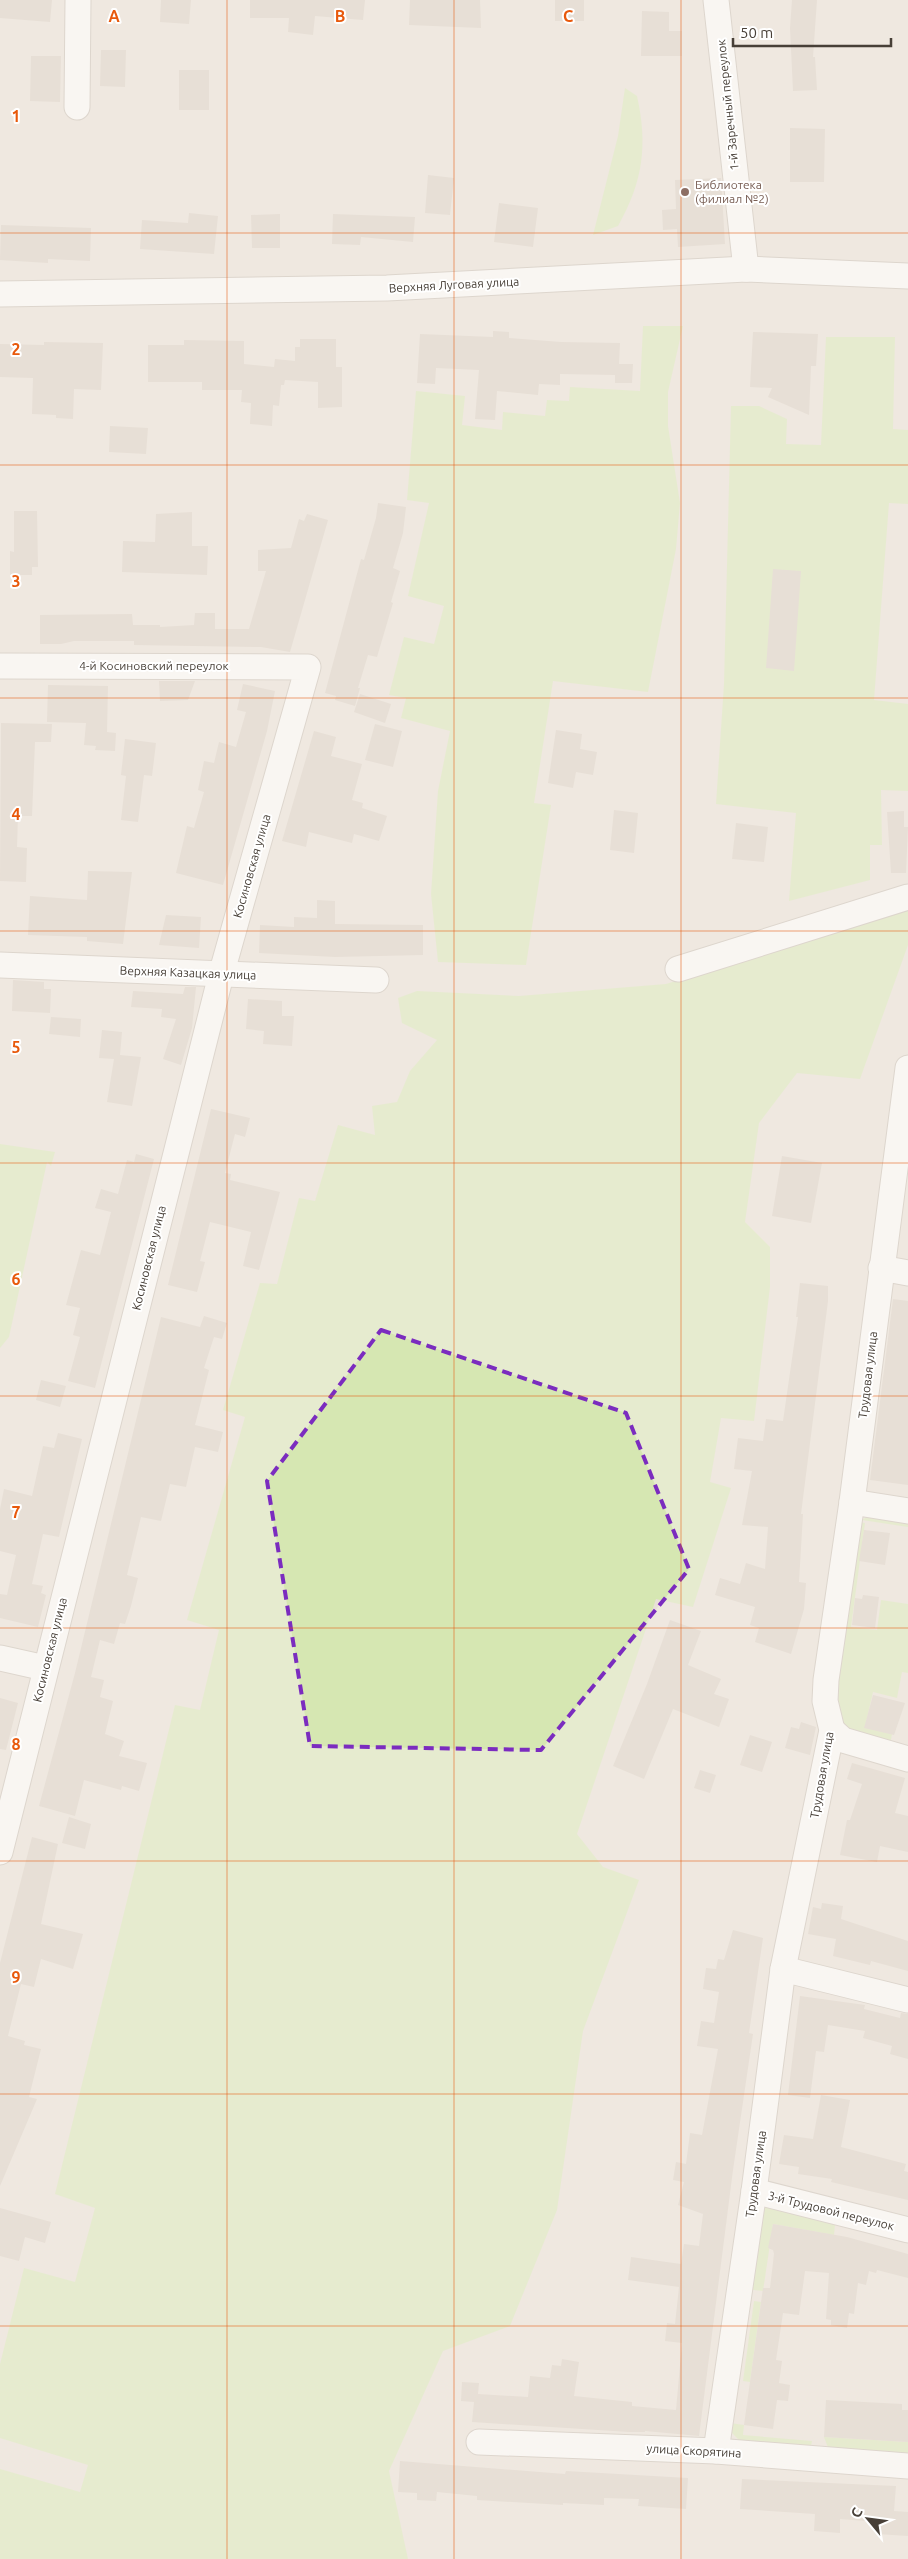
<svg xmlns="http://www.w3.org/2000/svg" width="908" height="2559" viewBox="0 0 908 2559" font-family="Ubuntu,sans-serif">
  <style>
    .residential { fill: #e8e0d7 }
    .green { fill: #d6e7b2 }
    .building { fill: #d8ccc1 }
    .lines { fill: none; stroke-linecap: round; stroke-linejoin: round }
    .minor-casing { stroke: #c2b8ae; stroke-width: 27 }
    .minor { stroke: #fff; stroke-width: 25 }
    .marked { fill: none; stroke: #7b2cbf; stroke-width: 4; stroke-dasharray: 10 6; stroke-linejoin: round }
    .grid { fill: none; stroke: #e8590c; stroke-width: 1; stroke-opacity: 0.55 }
    .education-dot { fill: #8d6e63; stroke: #fff; stroke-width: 2 }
    .labels { text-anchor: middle; stroke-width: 4; stroke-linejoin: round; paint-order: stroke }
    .street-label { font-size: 12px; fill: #473f37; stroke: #fff }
    .education-label { font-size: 12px; fill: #785e54; stroke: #fff; text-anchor: start }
    .grid-label { font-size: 16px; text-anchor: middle; font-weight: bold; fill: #e8590c; stroke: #fff; stroke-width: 4; stroke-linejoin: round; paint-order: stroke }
  </style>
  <rect width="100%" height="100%" fill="#f4efe8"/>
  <!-- residential -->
  <rect class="residential" x="0" y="0" width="908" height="2559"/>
  <!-- green -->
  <g class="green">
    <path d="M625,88l12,8c11,49 6,86 -19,130l-25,9 25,-99z"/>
    <polygon points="643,326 683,326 668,392 668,426 680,503 676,549 648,692 553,681 534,803 551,805 526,965 438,962 431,894 438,791 450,731 401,718 406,698 389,695 404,637 434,644 444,606 408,596 429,503 407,500 416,391 465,396 462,425 502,430 503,412 545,416 547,400 569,401 570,387 640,391"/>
    <polygon points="826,337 895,337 893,429 908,430 908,504 889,503 874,700 908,704 908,791 881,790 882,845 870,845 870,880 789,901 796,813 716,804 724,684 731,406 759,406 787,419 786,444 821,445"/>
    <polygon points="908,908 908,945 860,1079 797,1073 759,1123 745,1222 770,1247 770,1287 754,1421 721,1418 710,1482 731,1488 693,1607 656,1599 577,1834 603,1867 639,1880 583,2031 557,2210 510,2326 443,2351 389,2471 408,2559 0,2559 0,2469 80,2492 88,2465 0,2438 0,2364 24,2268 75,2282 95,2208 55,2194 175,1705 200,1710 219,1630 187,1620 245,1417 223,1410 260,1283 277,1284 299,1198 315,1201 338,1125 375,1135 372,1106 397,1102 410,1071 437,1040 402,1023 398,998 417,991 519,996 666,984"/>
    <polygon points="0,1144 55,1152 51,1166 47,1162 9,1337 0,1348"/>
    <polygon points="873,1513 908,1519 908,1527 862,1520"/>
    <path d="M858,1522l7,1 -14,104 26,3 4,-30 27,4v69l-6,-1 -5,26 -24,-6 -8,35 27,7 -2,11c-31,-8 -40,-9 -56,-37z"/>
    <polygon points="765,2206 839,2225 835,2225 834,2235 773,2224 763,2291 745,2289 758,2213"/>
    <polygon points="754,2301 761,2302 750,2382 743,2381"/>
    <polygon points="730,2423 744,2425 743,2435 812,2441 810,2450 740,2441 731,2432"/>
    <polygon points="824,2437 908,2442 908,2455 829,2450"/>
  </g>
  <!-- building -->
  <g class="building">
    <polygon points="0,0 52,0 50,22 0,18"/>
    <polygon points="161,0 191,0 189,24 160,22"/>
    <polygon points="250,0 365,0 363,20 315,16 313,35 288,32 289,18 250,18"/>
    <polygon points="410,0 480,0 481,28 409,25"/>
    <rect x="555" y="0" width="29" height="21"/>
    <polygon points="792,0 817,0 813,57 815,57 817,90 793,91 790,28"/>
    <polygon points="642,11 669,12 669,31 682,31 682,56 641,56"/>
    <polygon points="101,50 126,50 125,87 100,86"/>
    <polygon points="31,56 61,56 60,102 30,101"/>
    <rect x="179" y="70" width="30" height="40"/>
    <polygon points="790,128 825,129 824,182 790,182"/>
    <polygon points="428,175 454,178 450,215 425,213"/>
    <polygon points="721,178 725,244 678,247 677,229 663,230 662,210 676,209 675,180"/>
    <polygon points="499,203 538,208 533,247 494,242"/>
    <polygon points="189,213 218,216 214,254 140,249 142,220 188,223"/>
    <polygon points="280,214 280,248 252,248 251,215"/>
    <polygon points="333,214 415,217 413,242 361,237 360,245 332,244"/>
    <polygon points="1,225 91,228 90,261 48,259 48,263 0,260"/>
    <polygon points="493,331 509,332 509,338 561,342 620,343 619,364 633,364 632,383 615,383 615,375 560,374 560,385 539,384 538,395 497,391 495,420 475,419 479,370 436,368 435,384 417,383 420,334 493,337"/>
    <polygon points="753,332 818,334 816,366 811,366 809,415 768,397 772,388 750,387"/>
    <polygon points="300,339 336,339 336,367 342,367 342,407 318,408 318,382 285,380 284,385 281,385 279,406 273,405 272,426 250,424 251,403 241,402 242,390 202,390 202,382 148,382 148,345 184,345 184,340 244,341 244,364 274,367 275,359 295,361 295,347 300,347"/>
    <polygon points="44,342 103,343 101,390 74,389 73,419 56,418 56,415 32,414 33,378 0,377 0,344 44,345"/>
    <polygon points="110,426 148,428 146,454 109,452"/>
    <polygon points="378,503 406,507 403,533 393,568 400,571 391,602 393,603 377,657 368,655 358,688 360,688 355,706 335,700 336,696 325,693 361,559 364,560 376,518"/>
    <polygon points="14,511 37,511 38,567 32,567 32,575 10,575 10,551 14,552"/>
    <polygon points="192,512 192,546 208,546 207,575 122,572 123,541 155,542 156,514"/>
    <polygon points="307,514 328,520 290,652 261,647 134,645 134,641 74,641 61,644 40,644 40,615 132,614 133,625 160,625 160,627 194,625 195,613 215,613 215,629 249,629 266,571 258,571 258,550 291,548 299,519 304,521"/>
    <polygon points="773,569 801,571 794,671 766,668"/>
    <polygon points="159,681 195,681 188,700 160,701"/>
    <polygon points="243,684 275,691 267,731 223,885 176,873 187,826 194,828 204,792 198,790 204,761 214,763 219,742 236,747 246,712 237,710"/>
    <polygon points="48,685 108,686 107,732 116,733 115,751 95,750 96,746 84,745 86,723 47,722"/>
    <polygon points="360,694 391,704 385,723 354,712"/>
    <polygon points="1,723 52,724 51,742 35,742 32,816 18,816 17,847 27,848 26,882 0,881"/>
    <polygon points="375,724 402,731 393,767 365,760"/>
    <polygon points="556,730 582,734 580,749 597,752 593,775 576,772 573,788 548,783"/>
    <polygon points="314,731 336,737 331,756 362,764 352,800 363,803 362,808 387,816 379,841 354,834 352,843 309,832 306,847 282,841"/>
    <polygon points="125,739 156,743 152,776 144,775 138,822 121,820 126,776 121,775"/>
    <polygon points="614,810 638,813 634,853 610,850"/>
    <polygon points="904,811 904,827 908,827 906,873 891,873 887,812"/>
    <polygon points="736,823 768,827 764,862 732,859"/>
    <polygon points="88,871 132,872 123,944 87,941 87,937 28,935 30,896 87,900"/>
    <polygon points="317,900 335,901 335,924 423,925 423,955 335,957 259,953 260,925 294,927 294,917 317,918"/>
    <polygon points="166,915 201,917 199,948 159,945"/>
    <polygon points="13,980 44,982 44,989 51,989 50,1013 12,1011"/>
    <polygon points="185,987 196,987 192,1028 181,1065 163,1059 176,1019 161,1017 162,1009 131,1007 133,991 183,994"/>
    <polygon points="248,999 282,1001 282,1016 294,1016 292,1046 263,1044 264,1031 246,1029"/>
    <polygon points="51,1017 81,1019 80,1037 49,1034"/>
    <polygon points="102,1030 122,1032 120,1055 141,1057 132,1106 107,1102 114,1059 99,1058"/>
    <polygon points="211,1109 250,1118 245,1137 235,1134 225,1173 231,1174 230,1180 280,1192 259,1270 243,1266 251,1232 210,1222 200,1261 205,1262 197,1292 168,1285"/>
    <polygon points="136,1154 154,1159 95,1388 68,1381 80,1337 73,1335 80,1308 66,1305 81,1250 100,1255 111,1212 95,1208 101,1189 118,1194 127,1160 134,1162"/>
    <polygon points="782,1156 822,1163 811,1223 772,1216"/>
    <polygon points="800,1283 828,1286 828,1301 801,1514 803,1514 799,1582 806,1583 804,1609 791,1654 755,1642 759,1628 750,1625 755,1607 715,1595 720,1578 740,1584 746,1563 765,1569 768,1527 742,1525 752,1471 734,1469 738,1438 763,1441 766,1419 783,1421 798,1317 796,1317"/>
    <polygon points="893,1299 908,1301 908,1485 870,1480"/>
    <polygon points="204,1316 227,1323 222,1339 214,1337 204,1368 209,1370 195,1425 223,1432 218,1452 195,1447 186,1487 170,1484 161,1521 141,1517 127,1575 138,1578 131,1606 125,1624 120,1623 114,1644 100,1640 91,1677 104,1680 100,1697 113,1701 105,1734 124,1741 119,1756 147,1763 139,1791 122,1786 121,1790 84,1780 75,1816 39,1806 75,1673 161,1317 200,1327"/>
    <polygon points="41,1380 66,1386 60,1407 36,1400"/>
    <polygon points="58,1433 82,1439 59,1537 43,1534 32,1584 43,1586 41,1593 46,1595 38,1627 0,1618 0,1594 7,1595 16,1555 0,1551 0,1509 4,1489 32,1496 43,1446 54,1448"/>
    <polygon points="864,1530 890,1533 885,1565 859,1561"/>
    <polygon points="863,1595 879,1597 875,1628 852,1625 855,1598 862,1599"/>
    <polygon points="670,1620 701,1631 688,1665 721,1679 714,1694 729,1699 719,1727 673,1709 644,1779 613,1766 647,1684"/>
    <polygon points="873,1695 905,1703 894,1735 864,1728"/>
    <polygon points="0,1698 18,1703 6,1750 0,1749"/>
    <polygon points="801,1722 816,1727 810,1755 785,1748 791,1727 799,1729"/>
    <polygon points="750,1735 772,1742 762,1772 740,1765"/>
    <polygon points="852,1763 905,1778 895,1813 908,1816 908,1852 880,1846 877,1862 840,1855 847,1820 850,1820 862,1784 847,1779"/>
    <polygon points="700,1770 716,1775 710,1793 694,1788"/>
    <polygon points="69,1817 91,1824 85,1849 62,1843"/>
    <polygon points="32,1837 58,1844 41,1924 83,1934 73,1969 41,1959 34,1987 21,1984 8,2036 25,2041 24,2045 41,2049 29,2097 37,2099 0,2186 0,1963"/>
    <polygon points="822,1903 843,1906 841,1919 908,1941 908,1971 871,1961 870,1965 833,1956 836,1939 808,1934 813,1907 821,1909"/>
    <polygon points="733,1930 763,1938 749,2033 753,2034 733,2170 699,2436 645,2431 645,2432 629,2432 472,2422 474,2402 461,2401 462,2382 479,2383 478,2394 528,2397 530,2376 550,2378 552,2365 561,2366 562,2359 579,2362 574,2396 632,2402 632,2406 676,2410 682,2343 665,2341 667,2323 675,2324 679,2287 628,2280 631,2257 681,2264 684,2244 699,2246 703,2214 678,2205 684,2182 673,2180 676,2162 686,2164 690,2133 702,2135 718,2049 697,2046 701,2021 714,2023 719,1992 703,1989 706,1968 716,1969 718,1959 724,1960"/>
    <polygon points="800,1996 865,2005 864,2009 900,2018 901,2013 908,2014 908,2059 890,2054 892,2046 863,2038 865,2031 828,2025 824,2052 816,2051 810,2098 788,2095"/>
    <polygon points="821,2095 850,2100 841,2147 906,2164 904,2171 908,2172 908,2200 831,2182 832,2179 798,2174 799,2167 779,2164 784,2135 813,2139"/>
    <polygon points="0,2208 51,2222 45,2243 25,2237 19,2261 0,2256"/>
    <polygon points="773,2224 847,2237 908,2254 908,2278 877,2270 876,2273 869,2271 866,2285 858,2283 854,2314 849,2313 847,2328 831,2325 831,2320 826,2319 829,2273 805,2271 799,2315 783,2313 776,2360 782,2361 779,2383 790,2385 788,2401 777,2400 773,2429 744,2425 763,2288 770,2288 774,2254 773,2250 768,2248"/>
    <polygon points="826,2400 902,2404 902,2410 908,2410 908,2442 824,2437"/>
    <polygon points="400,2461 565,2474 566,2471 688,2478 686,2509 638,2506 639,2499 604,2498 604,2505 563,2503 563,2505 477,2500 477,2496 437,2492 436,2501 417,2500 417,2493 398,2492"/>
    <polygon points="742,2479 896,2486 894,2511 908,2512 908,2536 877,2534 878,2522 840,2519 840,2533 814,2531 815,2514 740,2509"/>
  </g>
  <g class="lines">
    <!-- minor casing -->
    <g class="minor-casing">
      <g id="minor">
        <polyline points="716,0 746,269"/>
        <polyline points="77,107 78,0"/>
        <polyline points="0,294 387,288 746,269 908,276"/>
        <polyline points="0,666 308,667 221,975 0,1852"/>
        <polyline points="0,965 376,980"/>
        <polyline points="678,969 908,897"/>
        <polyline points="881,1268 908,1273"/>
        <polyline points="852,1502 908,1511"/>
        <polyline points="0,1658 45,1668"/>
        <polyline points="832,1730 843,1740 908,1759"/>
        <polyline points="783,1969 908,2000"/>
        <polyline points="754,2191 908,2230"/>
        <polyline points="479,2442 716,2451 908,2466"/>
        <polyline points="716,2451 754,2191 783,1969 832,1730 825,1701 826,1680 852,1502 908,1068"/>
      </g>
    </g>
    <!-- minor -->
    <use href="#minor" class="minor"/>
  </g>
  <!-- marked area -->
  <path d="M0 0H908V2559H0ZM381,1330l245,83 63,156 -148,181 -231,-4 -43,-265z" fill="#f4efe8" fill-opacity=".55" fill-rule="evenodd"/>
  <path class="marked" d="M381,1330l245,83 63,156 -148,181 -231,-4 -43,-265z"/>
  <!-- grid -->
  <path class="grid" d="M227,0v2559M454,0v2559M681,0v2559M0,233h908M0,465h908M0,698h908M0,931h908M0,1163h908M0,1396h908M0,1628h908M0,1861h908M0,2094h908M0,2326h908"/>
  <!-- markers -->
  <circle class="education-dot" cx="685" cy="192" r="5"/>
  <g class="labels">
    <!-- street labels -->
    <g class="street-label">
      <text transform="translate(728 105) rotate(-96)" y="4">1-й Заречный переулок</text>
      <text transform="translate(454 285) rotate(-3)" y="4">Верхняя Луговая улица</text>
      <text x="154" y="670">4-й Косиновский переулок</text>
      <text transform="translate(252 866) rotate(-74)" y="4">Косиновская улица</text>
      <text transform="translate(188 973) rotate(2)" y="4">Верхняя Казацкая улица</text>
      <text transform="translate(149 1258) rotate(-76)" y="4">Косиновская улица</text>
      <text transform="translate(868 1375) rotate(-83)" y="4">Трудовая улица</text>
      <text transform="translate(50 1650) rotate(-76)" y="4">Косиновская улица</text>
      <text transform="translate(822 1775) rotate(-80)" y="4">Трудовая улица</text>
      <text transform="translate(756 2174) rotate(-82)" y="4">Трудовая улица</text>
      <text transform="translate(831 2211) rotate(14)" y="4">3-й Трудовой переулок</text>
      <text transform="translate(694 2451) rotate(3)" y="4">улица Скорятина</text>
    </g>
    <!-- education labels -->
    <g class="education-label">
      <text x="695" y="189">Библиотека<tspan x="695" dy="14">(филиал №2)</tspan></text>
    </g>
  </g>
  <g class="grid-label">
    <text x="114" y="22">A</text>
    <text x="340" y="22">B</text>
    <text x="568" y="22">C</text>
    <text x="16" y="122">1</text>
    <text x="16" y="355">2</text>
    <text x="16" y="587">3</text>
    <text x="16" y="820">4</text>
    <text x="16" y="1053">5</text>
    <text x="16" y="1285">6</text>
    <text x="16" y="1518">7</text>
    <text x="16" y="1750">8</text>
    <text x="16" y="1983">9</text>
  </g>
  <!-- north arrow -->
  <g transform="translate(868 2519) rotate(299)" stroke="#ffffff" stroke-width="4" paint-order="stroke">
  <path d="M0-4L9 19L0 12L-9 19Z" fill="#473f37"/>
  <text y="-8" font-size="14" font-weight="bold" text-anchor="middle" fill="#473f37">С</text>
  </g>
  <!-- scale -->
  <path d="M733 38v8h158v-8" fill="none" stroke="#473f37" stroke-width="2.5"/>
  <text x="740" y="38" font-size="15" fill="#473f37" stroke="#ffffff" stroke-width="4" paint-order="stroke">50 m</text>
</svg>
